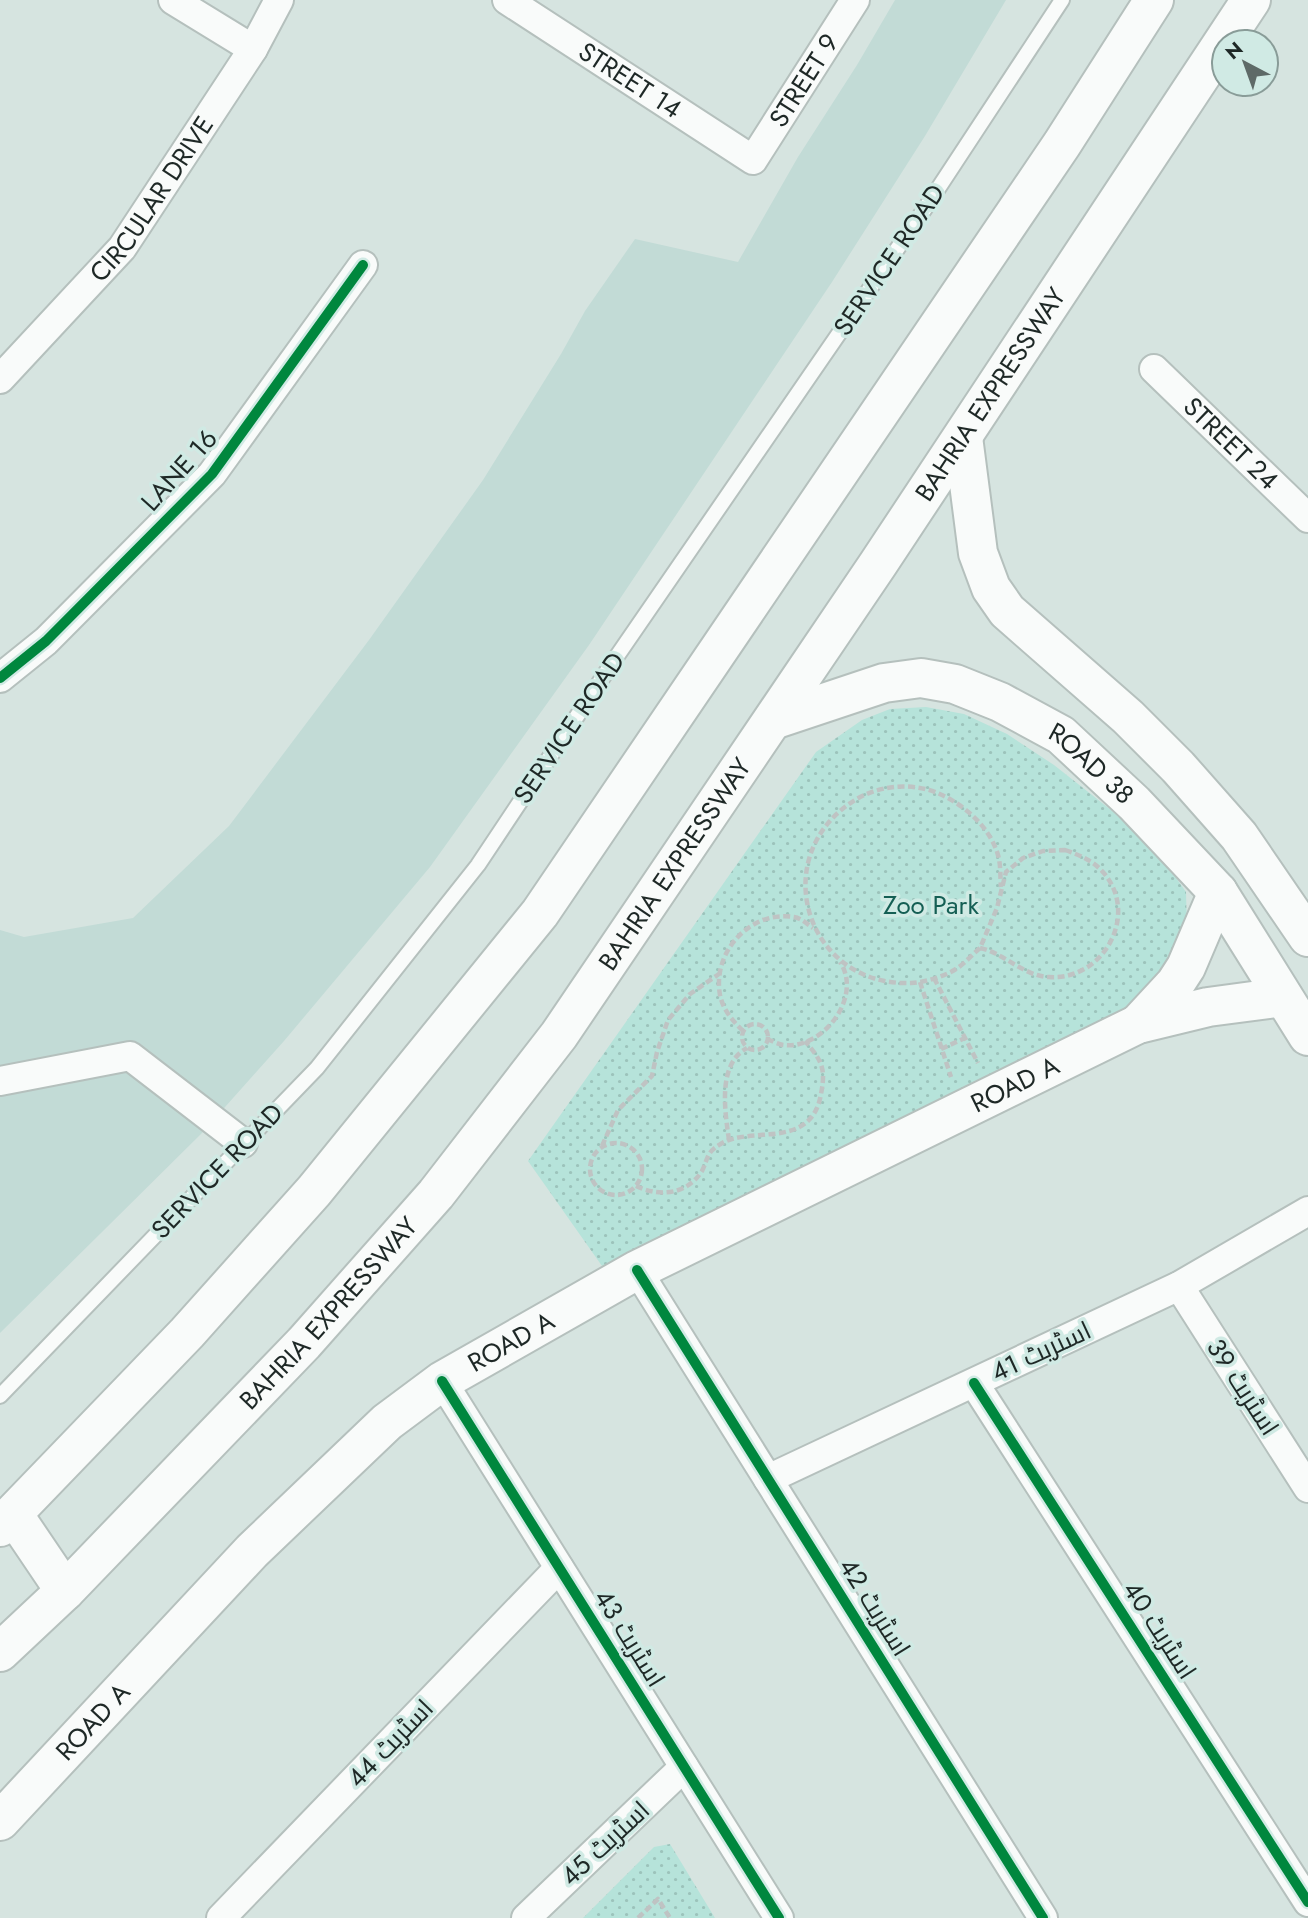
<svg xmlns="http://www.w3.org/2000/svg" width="1308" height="1918" viewBox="0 0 1308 1918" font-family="Jost,Cairo,sans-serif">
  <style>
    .built { fill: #c2dbd6 }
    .park { fill: url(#park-dots) }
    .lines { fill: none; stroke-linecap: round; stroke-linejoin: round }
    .service-casing { stroke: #b5c0bd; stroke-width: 18 }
    .minor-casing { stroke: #b5c0bd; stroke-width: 32 }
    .secondary-casing { stroke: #b5c0bd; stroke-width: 42 }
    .path { stroke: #bfc3c3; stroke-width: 4.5; stroke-dasharray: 7 3.5; stroke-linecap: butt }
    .service { stroke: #f9fbfa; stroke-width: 14 }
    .minor { stroke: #f9fbfa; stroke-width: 28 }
    .secondary { stroke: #f9fbfa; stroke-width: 38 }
    .cycleway-casing { stroke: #d0eae4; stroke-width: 15 }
    .cycleway { stroke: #00873e; stroke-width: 10 }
    .labels { text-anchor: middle; stroke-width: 7; stroke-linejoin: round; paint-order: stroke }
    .street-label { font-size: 26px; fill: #1e2826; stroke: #d0eae4 }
    .park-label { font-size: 26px; fill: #155f54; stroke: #d0eae4 }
  </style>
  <defs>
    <pattern id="park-dots" width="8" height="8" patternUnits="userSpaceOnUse" patternTransform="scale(1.75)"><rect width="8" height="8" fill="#b6e3da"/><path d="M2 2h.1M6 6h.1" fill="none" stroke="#9cc3bb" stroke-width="1.8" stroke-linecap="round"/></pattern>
  </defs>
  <rect width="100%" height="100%" fill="#d6e4e0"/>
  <!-- built -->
  <polygon class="built" points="895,0 1006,0 925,136 832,282 589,645 430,867 284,1041 201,1134 0,1333 0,930 24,937 133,918 229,826 369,640 483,480 561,354 585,311 635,239 738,262 798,157 857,65"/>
  <!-- park -->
  <g class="park">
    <polygon points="926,707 964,714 1007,734 1054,765 1111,810 1141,836 1167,865 1186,892 1187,929 1139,1007 602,1266 528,1161 816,752 862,720 890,709"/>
    <polygon points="670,1844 715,1918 583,1918 654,1847"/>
  </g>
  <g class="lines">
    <!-- service casing -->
    <g class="service-casing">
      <polyline id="service" points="0,1396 317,1068 478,865 615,659 926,207 1062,0"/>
    </g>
    <!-- minor casing -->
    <g class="minor-casing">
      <g id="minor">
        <polyline points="173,0 253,49"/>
        <path id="s1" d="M507,0l246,160 102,-160"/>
        <path id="s2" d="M1154,369l154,149"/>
        <path id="s3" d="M0,379l122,-131 131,-199 26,-49"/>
        <polyline points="0,678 46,641 212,474 363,265"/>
        <polyline points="0,1081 130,1056 243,1143"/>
        <polyline points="637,1270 1043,1918"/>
        <polyline points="1179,1286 1308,1488"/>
        <polyline points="442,1381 779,1918"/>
        <polyline points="974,1383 1308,1902"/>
        <polyline points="768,1479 1179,1286 1308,1211"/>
        <polyline points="221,1918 559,1568"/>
        <polyline points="526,1918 684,1767"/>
      </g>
    </g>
    <!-- secondary casing -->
    <g class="secondary-casing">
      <g id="secondary">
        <polyline points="963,437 978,553 991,588 1007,611 1128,717 1178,767 1239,836 1308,937"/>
        <path id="s4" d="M773,720l111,-37 37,-5 34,6 45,18 61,33 73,68 84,89 90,144"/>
        <polyline points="1138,1024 1175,984 1186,967 1218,892"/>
        <polyline points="13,1514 65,1591"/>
        <polyline points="0,1527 187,1333 314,1191 540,913 1062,144 1154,0"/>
        <path id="s5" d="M0,1652l65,-61 239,-248 132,-149 123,-159 319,-471 373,-564"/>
        <path id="s6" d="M0,1821l252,-270 135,-129 55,-41 195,-111 501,-246 70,-17 75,-10"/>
      </g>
    </g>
    <!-- path -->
    <g class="path">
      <path d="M1065,850c14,5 27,10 37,21 39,42 2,110 -53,106 -26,-1 -43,-23 -69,-29l17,-40 9,-36 17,-14 20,-7z"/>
      <path d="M980,948c-8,7 -16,16 -24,21 -13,8 -31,13 -45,14 -105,4 -146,-127 -56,-183 26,-16 60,-18 87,-5 25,12 48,33 56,60 3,10 2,22 3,32"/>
      <polyline points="934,978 978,1063"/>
      <polyline points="920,982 951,1077"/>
      <circle cx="755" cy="1037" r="13"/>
      <path d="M743,1031c-10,-10 -20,-21 -23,-36 -8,-43 30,-85 74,-78 7,1 13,7 19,11"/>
      <path d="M767,1039c5,2 11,5 16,6 41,5 80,-49 57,-83"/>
      <polyline points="941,1049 965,1038"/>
      <path d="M729,1140c-4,-28 -12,-76 18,-92"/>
      <circle cx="616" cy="1169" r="26"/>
      <polyline points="602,1146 618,1110 652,1076 657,1052 668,1020 690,994 719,974"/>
      <path d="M636,1186c23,11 51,9 66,-15 6,-12 4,-18 17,-26 30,-21 92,7 102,-51 5,-26 1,-33 -16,-53"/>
      <polyline points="638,1918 658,1899 670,1918"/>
    </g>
    <!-- service -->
    <use href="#service" class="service"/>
    <!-- minor -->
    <use href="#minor" class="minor"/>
    <!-- secondary -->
    <use href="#secondary" class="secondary"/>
    <!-- cycleway casing -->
    <g class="cycleway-casing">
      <g id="cycleway">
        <polyline points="0,678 46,641 212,474 363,265"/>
        <polyline points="637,1270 1043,1918"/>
        <polyline points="442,1381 779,1918"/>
        <polyline points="974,1383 1308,1902"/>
      </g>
    </g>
    <!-- cycleway -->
    <use href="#cycleway" class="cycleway"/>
  </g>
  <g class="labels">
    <!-- street labels -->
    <g class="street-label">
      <text dy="9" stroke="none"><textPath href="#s1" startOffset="147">STREET 14</textPath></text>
      <text dy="9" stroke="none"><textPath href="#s1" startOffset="388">STREET 9</textPath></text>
      <text dy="9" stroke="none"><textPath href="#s3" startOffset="236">CIRCULAR DRIVE</textPath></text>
      <text transform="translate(889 260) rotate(-56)" y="9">SERVICE ROAD</text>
      <text dy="9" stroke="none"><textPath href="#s5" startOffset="1606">BAHRIA EXPRESSWAY</textPath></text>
      <text dy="9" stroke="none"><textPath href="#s2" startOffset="107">STREET 24</textPath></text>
      <text transform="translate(179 470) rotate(-48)" y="9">LANE 16</text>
      <text transform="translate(569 728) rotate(-56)" y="9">SERVICE ROAD</text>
      <text dy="9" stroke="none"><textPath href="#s4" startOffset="348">ROAD 38</textPath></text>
      <text dy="9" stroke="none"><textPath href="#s5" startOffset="1040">BAHRIA EXPRESSWAY</textPath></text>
      <text dy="9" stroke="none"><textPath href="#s6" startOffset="1270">ROAD A</textPath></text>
      <text transform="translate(217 1171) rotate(-46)" y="9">SERVICE ROAD</text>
      <text dy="9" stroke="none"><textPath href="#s5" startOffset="472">BAHRIA EXPRESSWAY</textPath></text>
      <text dy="9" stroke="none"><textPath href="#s6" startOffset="704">ROAD A</textPath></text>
      <text transform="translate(1041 1351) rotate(-25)" y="9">اسٹریٹ 41</text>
      <text transform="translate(1243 1387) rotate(57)" y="9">اسٹریٹ 39</text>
      <text transform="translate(875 1607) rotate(58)" y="9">اسٹریٹ 42</text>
      <text transform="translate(1160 1630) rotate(57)" y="9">اسٹریٹ 40</text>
      <text transform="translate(630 1638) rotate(58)" y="9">اسٹریٹ 43</text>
      <text dy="9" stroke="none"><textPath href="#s6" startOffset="136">ROAD A</textPath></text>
      <text transform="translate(390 1743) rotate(-46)" y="9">اسٹریٹ 44</text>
      <text transform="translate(605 1843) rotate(-43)" y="9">اسٹریٹ 45</text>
    </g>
    <!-- park labels -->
    <g class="park-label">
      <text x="931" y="914">Zoo Park</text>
    </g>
  </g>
  <!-- north arrow -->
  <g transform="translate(1245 63) rotate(319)"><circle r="33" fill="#d0eae4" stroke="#899c98" stroke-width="2"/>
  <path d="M0-5L12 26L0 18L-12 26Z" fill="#5e6a67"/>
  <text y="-10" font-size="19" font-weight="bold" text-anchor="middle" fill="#1e2826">N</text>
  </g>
</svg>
